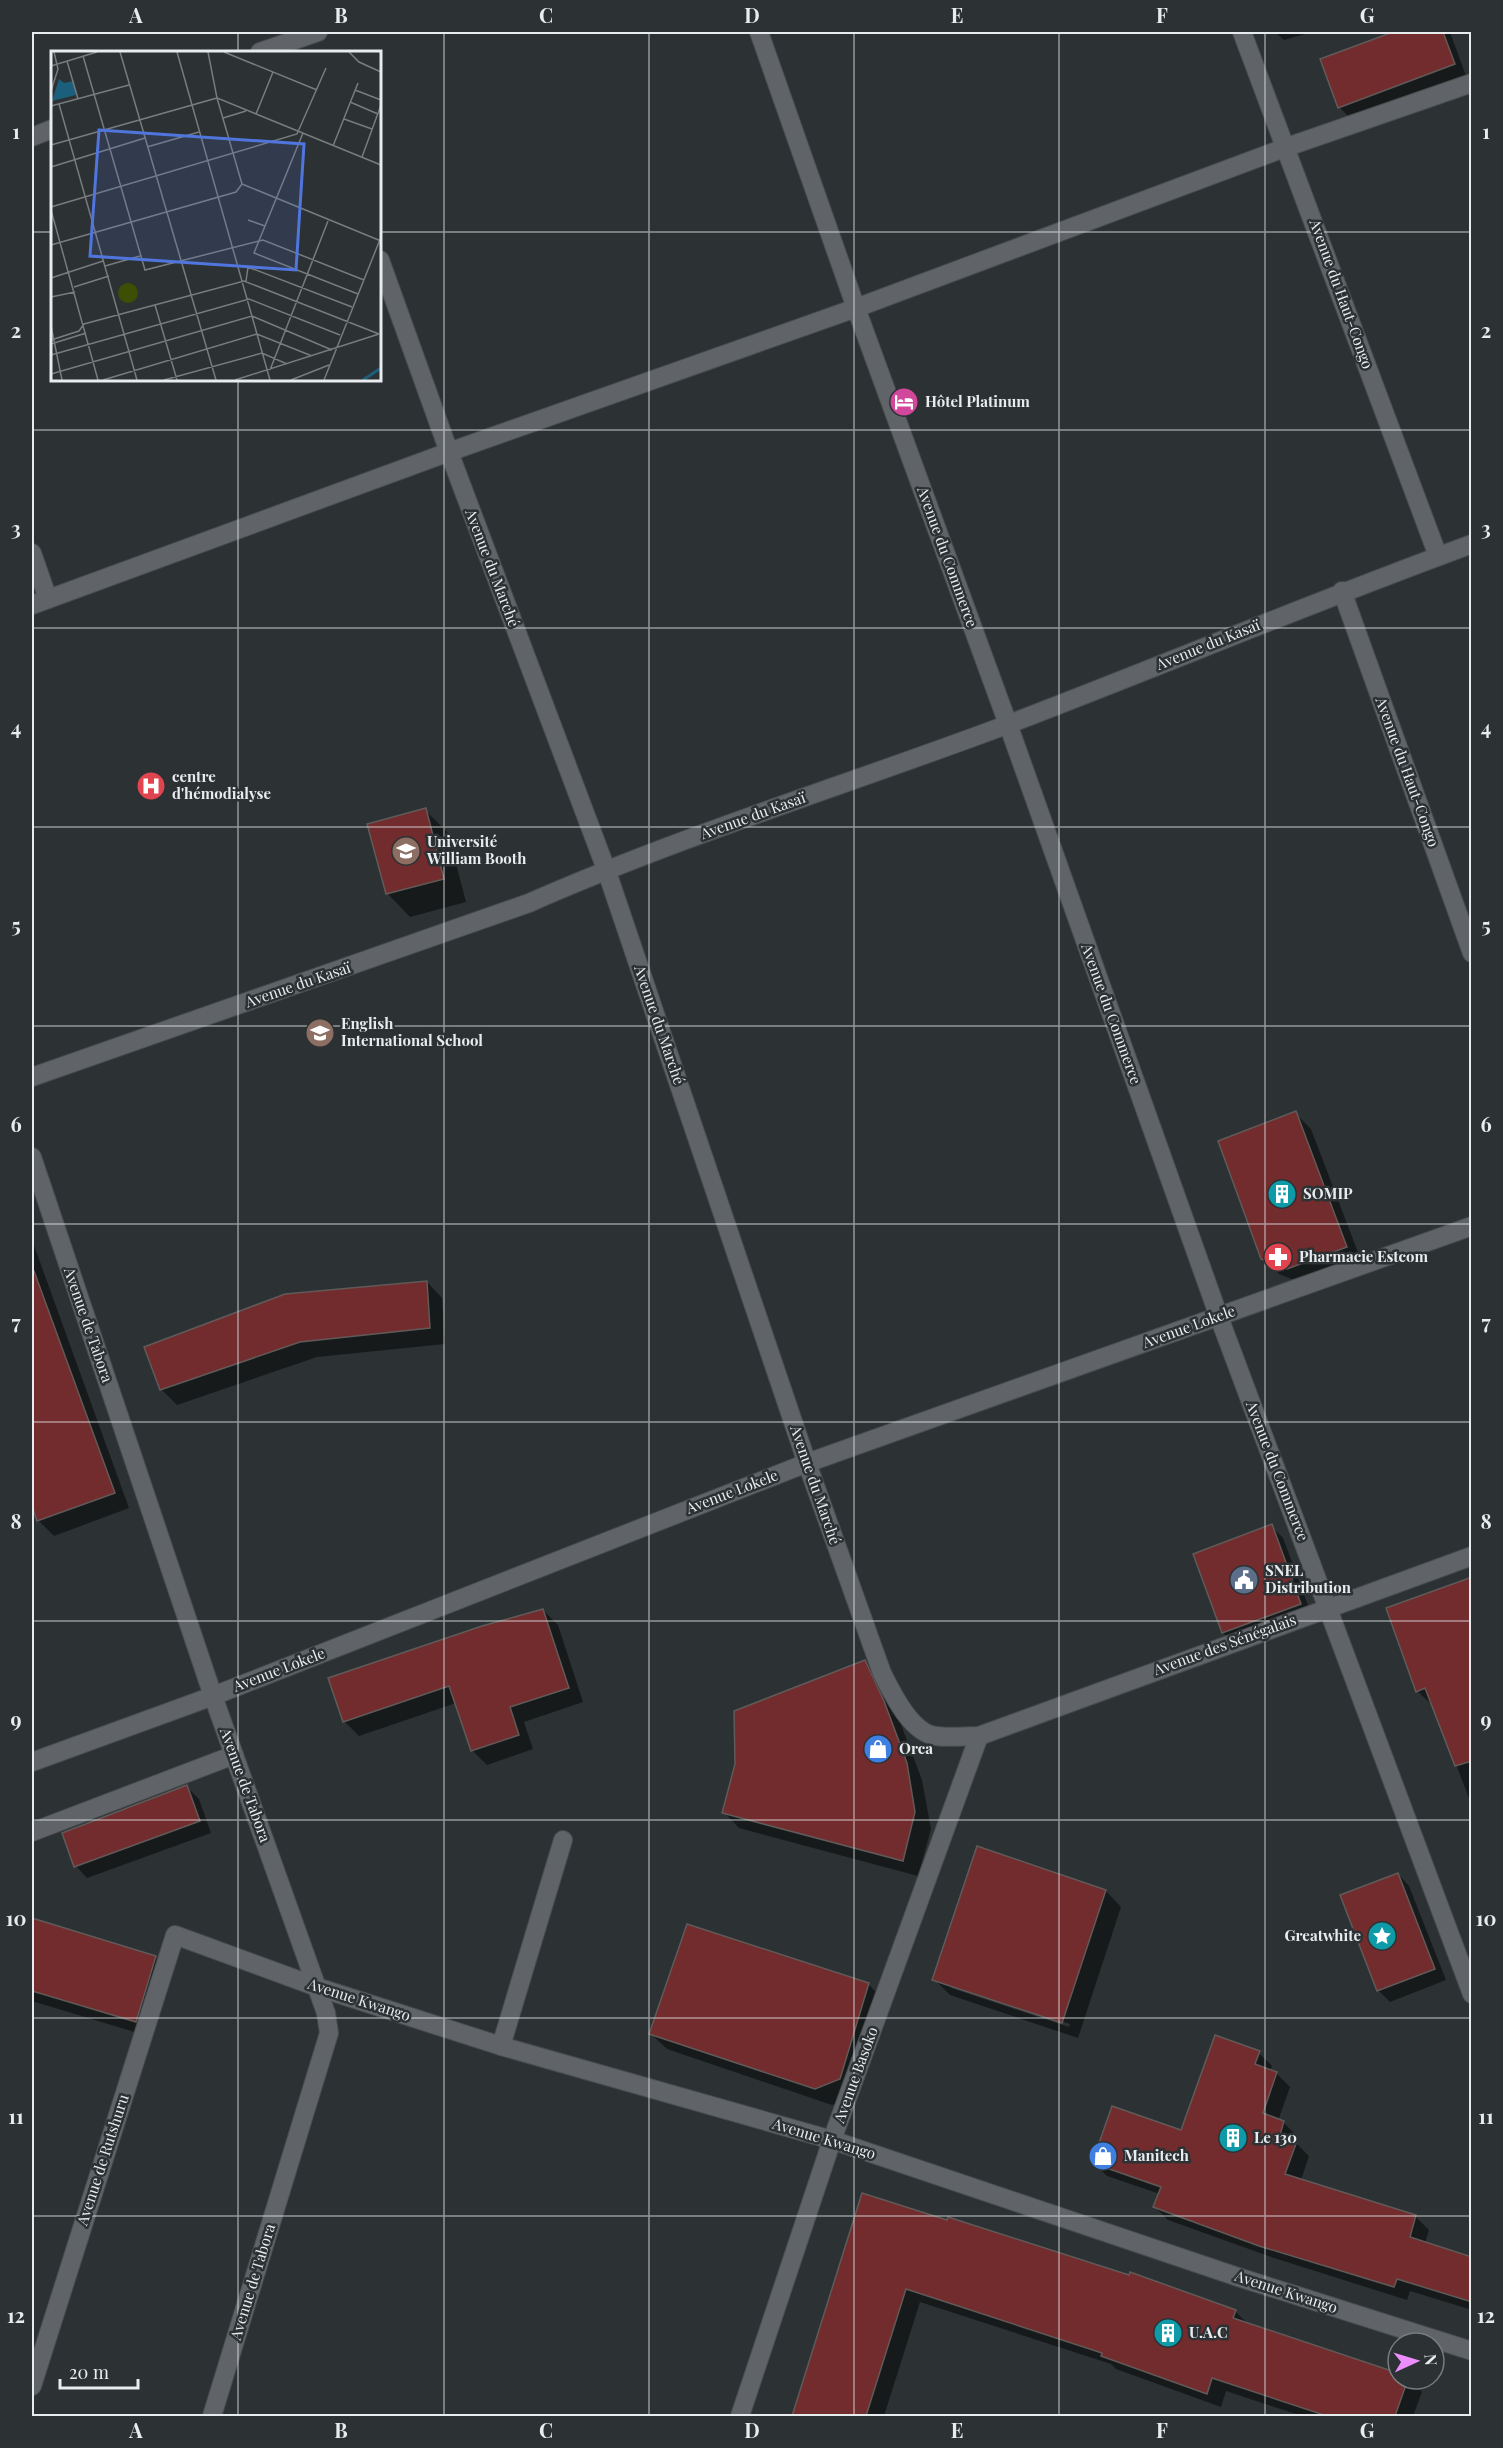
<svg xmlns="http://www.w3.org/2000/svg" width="1503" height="2448" viewBox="0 0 1503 2448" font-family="'Playfair Display',serif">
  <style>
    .shadow { fill: #0007; fill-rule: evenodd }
    .building { fill: #732c2d; stroke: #605a59; stroke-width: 1.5 }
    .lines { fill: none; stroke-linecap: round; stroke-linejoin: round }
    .minor-casing { stroke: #484c4e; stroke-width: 20 }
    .minor { stroke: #606468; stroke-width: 18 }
    .grid { fill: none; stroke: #e9ecee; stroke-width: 1.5; stroke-opacity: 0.55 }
    .labels { text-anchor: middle; stroke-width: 5; stroke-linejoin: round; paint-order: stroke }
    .street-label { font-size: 15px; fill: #e9ecee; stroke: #2c3134 }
    .poi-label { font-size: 15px; font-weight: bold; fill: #e9ecee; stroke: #2c3134; text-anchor: start }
    .inset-river { fill: none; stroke: #1c5f7c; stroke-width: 3 }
    .inset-road { fill: none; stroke: #787c7e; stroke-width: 1.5 }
    .view { fill: #5076de; fill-opacity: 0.15; stroke: #5076de; stroke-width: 3 }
    .inset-edge { fill: none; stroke: #e9ecee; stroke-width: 3 }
    .neatline { fill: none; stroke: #e9ecee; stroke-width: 2 }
    .grid-label { font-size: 20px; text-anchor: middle; font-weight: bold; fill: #e9ecee }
  </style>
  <rect width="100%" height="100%" fill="#2c3134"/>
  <!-- shadow -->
  <g class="shadow">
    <polygon points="1275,32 1312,32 1284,40"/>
    <polygon points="1397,32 1450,32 1466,76 1351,119 1339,107 1322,59"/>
    <polygon points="425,810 448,833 466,902 410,917 387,893"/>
    <polygon points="1295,1113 1311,1129 1362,1263 1304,1284 1279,1274 1263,1258"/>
    <polygon points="32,1240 129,1508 54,1536 38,1520 32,1501"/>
    <polygon points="427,1282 442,1298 445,1344 317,1357 177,1405 161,1389"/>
    <polygon points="1271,1526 1283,1538 1312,1616 1235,1644 1223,1633 1195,1554"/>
    <polygon points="1472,1579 1472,1806 1432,1702 1430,1703 1417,1691"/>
    <polygon points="543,1610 558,1625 583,1702 524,1722 533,1749 487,1765 472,1750 456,1703 359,1736 344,1721"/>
    <polygon points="865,1662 881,1678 899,1719 922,1780 931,1829 918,1876 739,1828 724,1812"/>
    <polygon points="187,1787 199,1799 211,1833 87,1878 76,1866"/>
    <polygon points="1398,1874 1409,1886 1446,1980 1390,2002 1378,1990"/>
    <path d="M1106,1891l15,16 -43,131 -128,-43 -16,-16zM951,1984l119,40 -1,3 -118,-39z"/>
    <polygon points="32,1920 156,1958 171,1973 151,2037 32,2001"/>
    <polygon points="868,1984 884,2000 856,2095 832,2105 667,2049 651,2034"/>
    <polygon points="1259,2053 1272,2066 1270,2071 1277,2074 1290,2087 1278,2121 1284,2123 1297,2136 1295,2142 1309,2156 1301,2180 1416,2217 1429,2230 1425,2243 1472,2258 1472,2310 1410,2291 1407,2300 1274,2258 1168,2220 1155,2207 1160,2194 1107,2176 1093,2162 1182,2132"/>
    <polygon points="863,2195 1235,2311 1249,2325 1398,2375 1398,2379 1409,2379 1422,2392 1413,2416 1302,2416 1226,2391 1221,2407 1116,2369 1111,2364 920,2302 884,2416 793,2416"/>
  </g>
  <!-- building -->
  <g class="building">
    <polygon points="1393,32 1443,32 1455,64 1338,108 1320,59"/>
    <polygon points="426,808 444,879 386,894 367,824"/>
    <polygon points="1296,1111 1347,1247 1287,1269 1261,1259 1218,1141"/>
    <polygon points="32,1271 34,1271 115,1493 37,1521 32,1506"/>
    <polygon points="427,1281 430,1328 300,1342 160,1390 144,1347 285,1294"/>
    <polygon points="1272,1524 1301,1604 1222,1633 1193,1554"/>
    <polygon points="1472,1577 1472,1761 1455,1766 1425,1688 1416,1692 1386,1608"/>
    <polygon points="543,1609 569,1688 510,1707 519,1735 471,1751 449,1686 343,1722 328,1678 482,1626"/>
    <polygon points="865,1660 884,1701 907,1763 915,1812 903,1861 722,1813 735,1764 734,1711"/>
    <polygon points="187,1785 200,1821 74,1867 62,1833"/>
    <polygon points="977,1846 1106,1890 1062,2023 932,1980"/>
    <polygon points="1398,1873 1435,1969 1377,1991 1340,1895"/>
    <polygon points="32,1918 156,1956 136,2022 32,1991"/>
    <polygon points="687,1924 869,1983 840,2079 815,2089 649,2034"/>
    <polygon points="1215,2035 1260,2051 1255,2064 1277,2072 1263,2113 1284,2121 1280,2135 1297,2141 1285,2174 1416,2215 1410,2237 1472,2257 1472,2302 1397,2279 1394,2287 1259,2246 1153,2207 1161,2187 1092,2163 1112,2106 1181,2130"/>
    <polygon points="862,2193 947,2220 948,2217 1129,2275 1130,2272 1236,2310 1233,2318 1398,2373 1398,2379 1408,2379 1395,2416 1327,2416 1212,2378 1207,2394 1101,2356 1102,2353 906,2289 866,2416 792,2416"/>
  </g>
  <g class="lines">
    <!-- minor casing -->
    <g class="minor-casing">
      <g id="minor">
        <polyline points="759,32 856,308 1008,724 1219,1317 1472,1994"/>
        <polyline points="1242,32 1438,556"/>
        <polyline points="260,52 318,32"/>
        <polyline points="32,137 52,129"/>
        <path d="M380,260l69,192 157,417 201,594 75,210c10,20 29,60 54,63 14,2 29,0 43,0l493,-180"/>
        <polyline points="32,553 48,599"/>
        <polyline points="1342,591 1472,953"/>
        <polyline points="32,605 449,452 856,308 1287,147 1472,83"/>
        <path d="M32,1077l497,-174c157,-69 320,-119 480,-179 154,-59 307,-123 463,-180"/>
        <polyline points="32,1157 213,1696 326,2013 329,2033 212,2416"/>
        <polyline points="32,1762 213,1696 807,1463 1472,1226"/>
        <polyline points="32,1832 234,1755"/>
        <polyline points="501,2046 563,1840"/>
        <polyline points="32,2386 175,1935 317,1987 501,2046 832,2140 1238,2277 1472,2351"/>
        <polyline points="740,2416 832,2140 979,1736"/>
      </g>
    </g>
    <!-- minor -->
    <use href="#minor" class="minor"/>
  </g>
  <!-- grid -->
  <path class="grid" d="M238,32v20M444,32v2384M649,32v2384M854,32v2384M1059,32v2384M1265,32v2384M32,232h20M380,232h1092M238,380v2036M32,430h1440M32,628h1440M32,827h1440M32,1026h1440M32,1224h1440M32,1422h1440M32,1621h1440M32,1820h1440M32,2018h1440M32,2216h1440"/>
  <!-- icons -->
  <defs>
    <g id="hotel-disc" transform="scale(1.5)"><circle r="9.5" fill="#d1479c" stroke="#2c3134"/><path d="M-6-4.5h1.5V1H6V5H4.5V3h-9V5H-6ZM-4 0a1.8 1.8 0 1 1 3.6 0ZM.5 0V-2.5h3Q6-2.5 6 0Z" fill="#fff"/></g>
    <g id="hospital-disc" transform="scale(1.5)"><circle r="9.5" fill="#e0444e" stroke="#2c3134"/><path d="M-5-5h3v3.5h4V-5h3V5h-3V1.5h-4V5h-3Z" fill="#fff"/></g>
    <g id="university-disc" transform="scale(1.5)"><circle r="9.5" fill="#8d6e63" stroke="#2c3134"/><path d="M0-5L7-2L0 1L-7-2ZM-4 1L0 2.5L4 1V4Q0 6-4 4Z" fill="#fff"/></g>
    <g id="school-disc" transform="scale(1.5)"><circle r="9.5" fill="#8d6e63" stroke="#2c3134"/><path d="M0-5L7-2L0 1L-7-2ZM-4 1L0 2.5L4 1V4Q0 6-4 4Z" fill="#fff"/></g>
    <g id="building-disc" transform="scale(1.5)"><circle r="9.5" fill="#0f9aa8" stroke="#2c3134"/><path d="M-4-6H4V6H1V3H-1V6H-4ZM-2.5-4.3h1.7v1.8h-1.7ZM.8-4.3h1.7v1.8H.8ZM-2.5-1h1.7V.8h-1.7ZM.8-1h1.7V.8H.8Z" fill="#fff"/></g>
    <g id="pharmacy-disc" transform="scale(1.5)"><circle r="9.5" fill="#e0444e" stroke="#2c3134"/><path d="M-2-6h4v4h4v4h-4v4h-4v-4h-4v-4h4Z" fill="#fff"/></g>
    <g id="civic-disc" transform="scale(1.5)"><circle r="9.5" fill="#5c6f8a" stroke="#2c3134"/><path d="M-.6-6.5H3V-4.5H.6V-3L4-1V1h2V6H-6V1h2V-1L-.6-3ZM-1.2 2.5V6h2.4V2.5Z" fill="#fff"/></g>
    <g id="shop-disc" transform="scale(1.5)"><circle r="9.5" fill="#3f7fe0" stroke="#2c3134"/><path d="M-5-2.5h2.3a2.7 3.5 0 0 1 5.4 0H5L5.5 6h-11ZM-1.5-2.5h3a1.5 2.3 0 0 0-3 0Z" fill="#fff"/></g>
    <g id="sight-disc" transform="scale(1.5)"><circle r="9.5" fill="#0f9aa8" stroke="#2c3134"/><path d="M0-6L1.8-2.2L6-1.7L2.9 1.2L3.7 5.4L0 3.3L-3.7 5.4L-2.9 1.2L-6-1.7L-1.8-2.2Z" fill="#fff"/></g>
  </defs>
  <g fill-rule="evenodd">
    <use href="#hotel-disc" x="904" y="402"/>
    <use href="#hospital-disc" x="151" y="786"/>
    <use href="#university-disc" x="406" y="851"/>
    <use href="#school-disc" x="320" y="1033"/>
    <use href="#building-disc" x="1282" y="1194"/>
    <use href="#pharmacy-disc" x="1278" y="1257"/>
    <use href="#civic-disc" x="1244" y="1580"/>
    <use href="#shop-disc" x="878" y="1749"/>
    <use href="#sight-disc" x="1382" y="1936"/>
    <use href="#building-disc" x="1233" y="2138"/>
    <use href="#shop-disc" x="1103" y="2156"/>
    <use href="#building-disc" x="1168" y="2333"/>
  </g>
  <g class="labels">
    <!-- street labels -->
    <g class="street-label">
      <text transform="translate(1341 294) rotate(70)" y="5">Avenue du Haut-Congo</text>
      <text transform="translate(947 557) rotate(70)" y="5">Avenue du Commerce</text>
      <text transform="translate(492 568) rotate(69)" y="5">Avenue du Marché</text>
      <text transform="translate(1208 645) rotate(-22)" y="5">Avenue du Kasaï</text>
      <text transform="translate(1407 772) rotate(70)" y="5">Avenue du Haut-Congo</text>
      <text transform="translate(753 816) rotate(-20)" y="5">Avenue du Kasaï</text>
      <text transform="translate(298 985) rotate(-19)" y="5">Avenue du Kasaï</text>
      <text transform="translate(1111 1014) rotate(70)" y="5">Avenue du Commerce</text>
      <text transform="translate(659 1025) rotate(71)" y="5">Avenue du Marché</text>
      <text transform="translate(88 1325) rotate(71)" y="5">Avenue de Tabora</text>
      <text transform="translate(1189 1327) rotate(-20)" y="5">Avenue Lokele</text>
      <text transform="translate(1277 1471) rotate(69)" y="5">Avenue du Commerce</text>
      <text transform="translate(815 1485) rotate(71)" y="5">Avenue du Marché</text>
      <text transform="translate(732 1492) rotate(-21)" y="5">Avenue Lokele</text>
      <text transform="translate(1225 1645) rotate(-20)" y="5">Avenue des Sénégalais</text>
      <text transform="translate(279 1670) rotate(-21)" y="5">Avenue Lokele</text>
      <text transform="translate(245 1785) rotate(70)" y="5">Avenue de Tabora</text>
      <text transform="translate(359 2000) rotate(18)" y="5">Avenue Kwango</text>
      <text transform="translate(856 2075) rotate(-70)" y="5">Avenue Basoko</text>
      <text transform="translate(824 2139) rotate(17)" y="5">Avenue Kwango</text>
      <text transform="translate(103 2160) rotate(-72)" y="5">Avenue de Rutshuru</text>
      <text transform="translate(253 2282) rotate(-73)" y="5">Avenue de Tabora</text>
      <text transform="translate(1286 2292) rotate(18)" y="5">Avenue Kwango</text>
    </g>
    <!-- poi labels -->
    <g class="poi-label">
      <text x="925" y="407">Hôtel Platinum</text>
      <text x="172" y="782">centre<tspan x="172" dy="17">d'hémodialyse</tspan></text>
      <text x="427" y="847">Université<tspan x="427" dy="17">William Booth</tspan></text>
      <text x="341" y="1029">English<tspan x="341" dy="17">International School</tspan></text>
      <text x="1303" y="1199">SOMIP</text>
      <text x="1299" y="1262">Pharmacie Estcom</text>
      <text x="1265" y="1576">SNEL<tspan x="1265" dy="17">Distribution</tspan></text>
      <text x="899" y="1754">Orca</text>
      <text x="1361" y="1941" text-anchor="end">Greatwhite</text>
      <text x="1254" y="2143">Le 130</text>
      <text x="1124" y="2161">Manitech</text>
      <text x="1189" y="2338">U.A.C</text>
    </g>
  </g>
  <!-- overview -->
  <g transform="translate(51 51)">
    <rect width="330" height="330" fill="#2c3134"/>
    <path d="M67 242a10 10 0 1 1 20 0a10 10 0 1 1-20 0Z" fill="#3e4e04"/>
    <path d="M8,28l5,4 9,-2 3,14 -24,6z" fill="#1c5f7c"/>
    <path class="inset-river" d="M312,329l18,-12"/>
    <path class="inset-road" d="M69,1l96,328M126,1l93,328M157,1l9,46 164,67M173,1l93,38M298,1l10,10 22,10M32,5l62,214 118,-30 101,40M16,10l11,38M0,15l46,-14M304,39l26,10M0,40l7,-22 -4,-17M299,51l28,12M8,53l78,276M0,55l78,-21M205,63l17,-42M172,67l23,-7M293,68l28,10M252,82l-49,120 104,41M0,94l166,-47 25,86M282,95l25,-63M96,96l52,-15M311,106l19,-52M0,116l94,-29M191,133l139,57M0,156l246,-73 29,-66M0,159l47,170M197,169l17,6M0,194l185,-53 6,-8M54,215l35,-10M0,227l52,-17M195,230l2,-14 104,40M23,236l35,-11M0,246l24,-5M104,254l22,75M0,275l11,54M0,289l28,-9 5,-7 160,-43 135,53M0,293l35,-11M0,304l198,-56 91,36M219,319l58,-149M0,323l201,-58 80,34M52,329l154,-46 55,22M113,329l98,-27 25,11M184,329l144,-46M240,329l38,-15M273,329l57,-143"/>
    <path class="view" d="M48,79l205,14 -8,126 -206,-14z"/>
    <rect width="330" height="330" class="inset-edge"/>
  </g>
  <!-- border -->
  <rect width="1503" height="2448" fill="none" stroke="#2c3134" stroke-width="66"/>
  <!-- north arrow -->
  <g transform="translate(1416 2361) rotate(86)"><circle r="28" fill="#2c3134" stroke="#787c7e" stroke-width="1.5"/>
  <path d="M0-4.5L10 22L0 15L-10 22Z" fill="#eb8dfc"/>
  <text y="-9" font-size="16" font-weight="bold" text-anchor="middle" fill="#e9ecee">N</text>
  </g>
  <!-- scale -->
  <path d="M60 2379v9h78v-9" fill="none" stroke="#e9ecee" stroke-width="3"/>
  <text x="69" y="2379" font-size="18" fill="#e9ecee" stroke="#2c3134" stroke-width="4.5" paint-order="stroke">20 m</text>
  <rect x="33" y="33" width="1437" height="2382" class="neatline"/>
  <g class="grid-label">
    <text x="136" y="23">A</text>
    <text x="341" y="23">B</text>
    <text x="546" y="23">C</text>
    <text x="752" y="23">D</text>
    <text x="957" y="23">E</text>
    <text x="1162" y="23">F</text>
    <text x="1367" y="23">G</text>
    <text x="16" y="139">1</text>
    <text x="1486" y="139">1</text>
    <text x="16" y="338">2</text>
    <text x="1486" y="338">2</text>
    <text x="16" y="536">3</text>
    <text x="1486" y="536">3</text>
    <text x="16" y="735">4</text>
    <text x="1486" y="735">4</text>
    <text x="16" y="933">5</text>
    <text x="1486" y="933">5</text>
    <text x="16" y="1132">6</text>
    <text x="1486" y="1132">6</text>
    <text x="16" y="1330">7</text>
    <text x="1486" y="1330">7</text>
    <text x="16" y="1529">8</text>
    <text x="1486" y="1529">8</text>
    <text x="16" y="1727">9</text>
    <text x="1486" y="1727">9</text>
    <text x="16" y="1926">10</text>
    <text x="1486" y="1926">10</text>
    <text x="16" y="2124">11</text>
    <text x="1486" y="2124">11</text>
    <text x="16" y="2323">12</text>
    <text x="1486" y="2323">12</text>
    <text x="136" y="2438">A</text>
    <text x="341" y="2438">B</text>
    <text x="546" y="2438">C</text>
    <text x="752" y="2438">D</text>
    <text x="957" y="2438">E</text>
    <text x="1162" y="2438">F</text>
    <text x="1367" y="2438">G</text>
  </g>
</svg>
